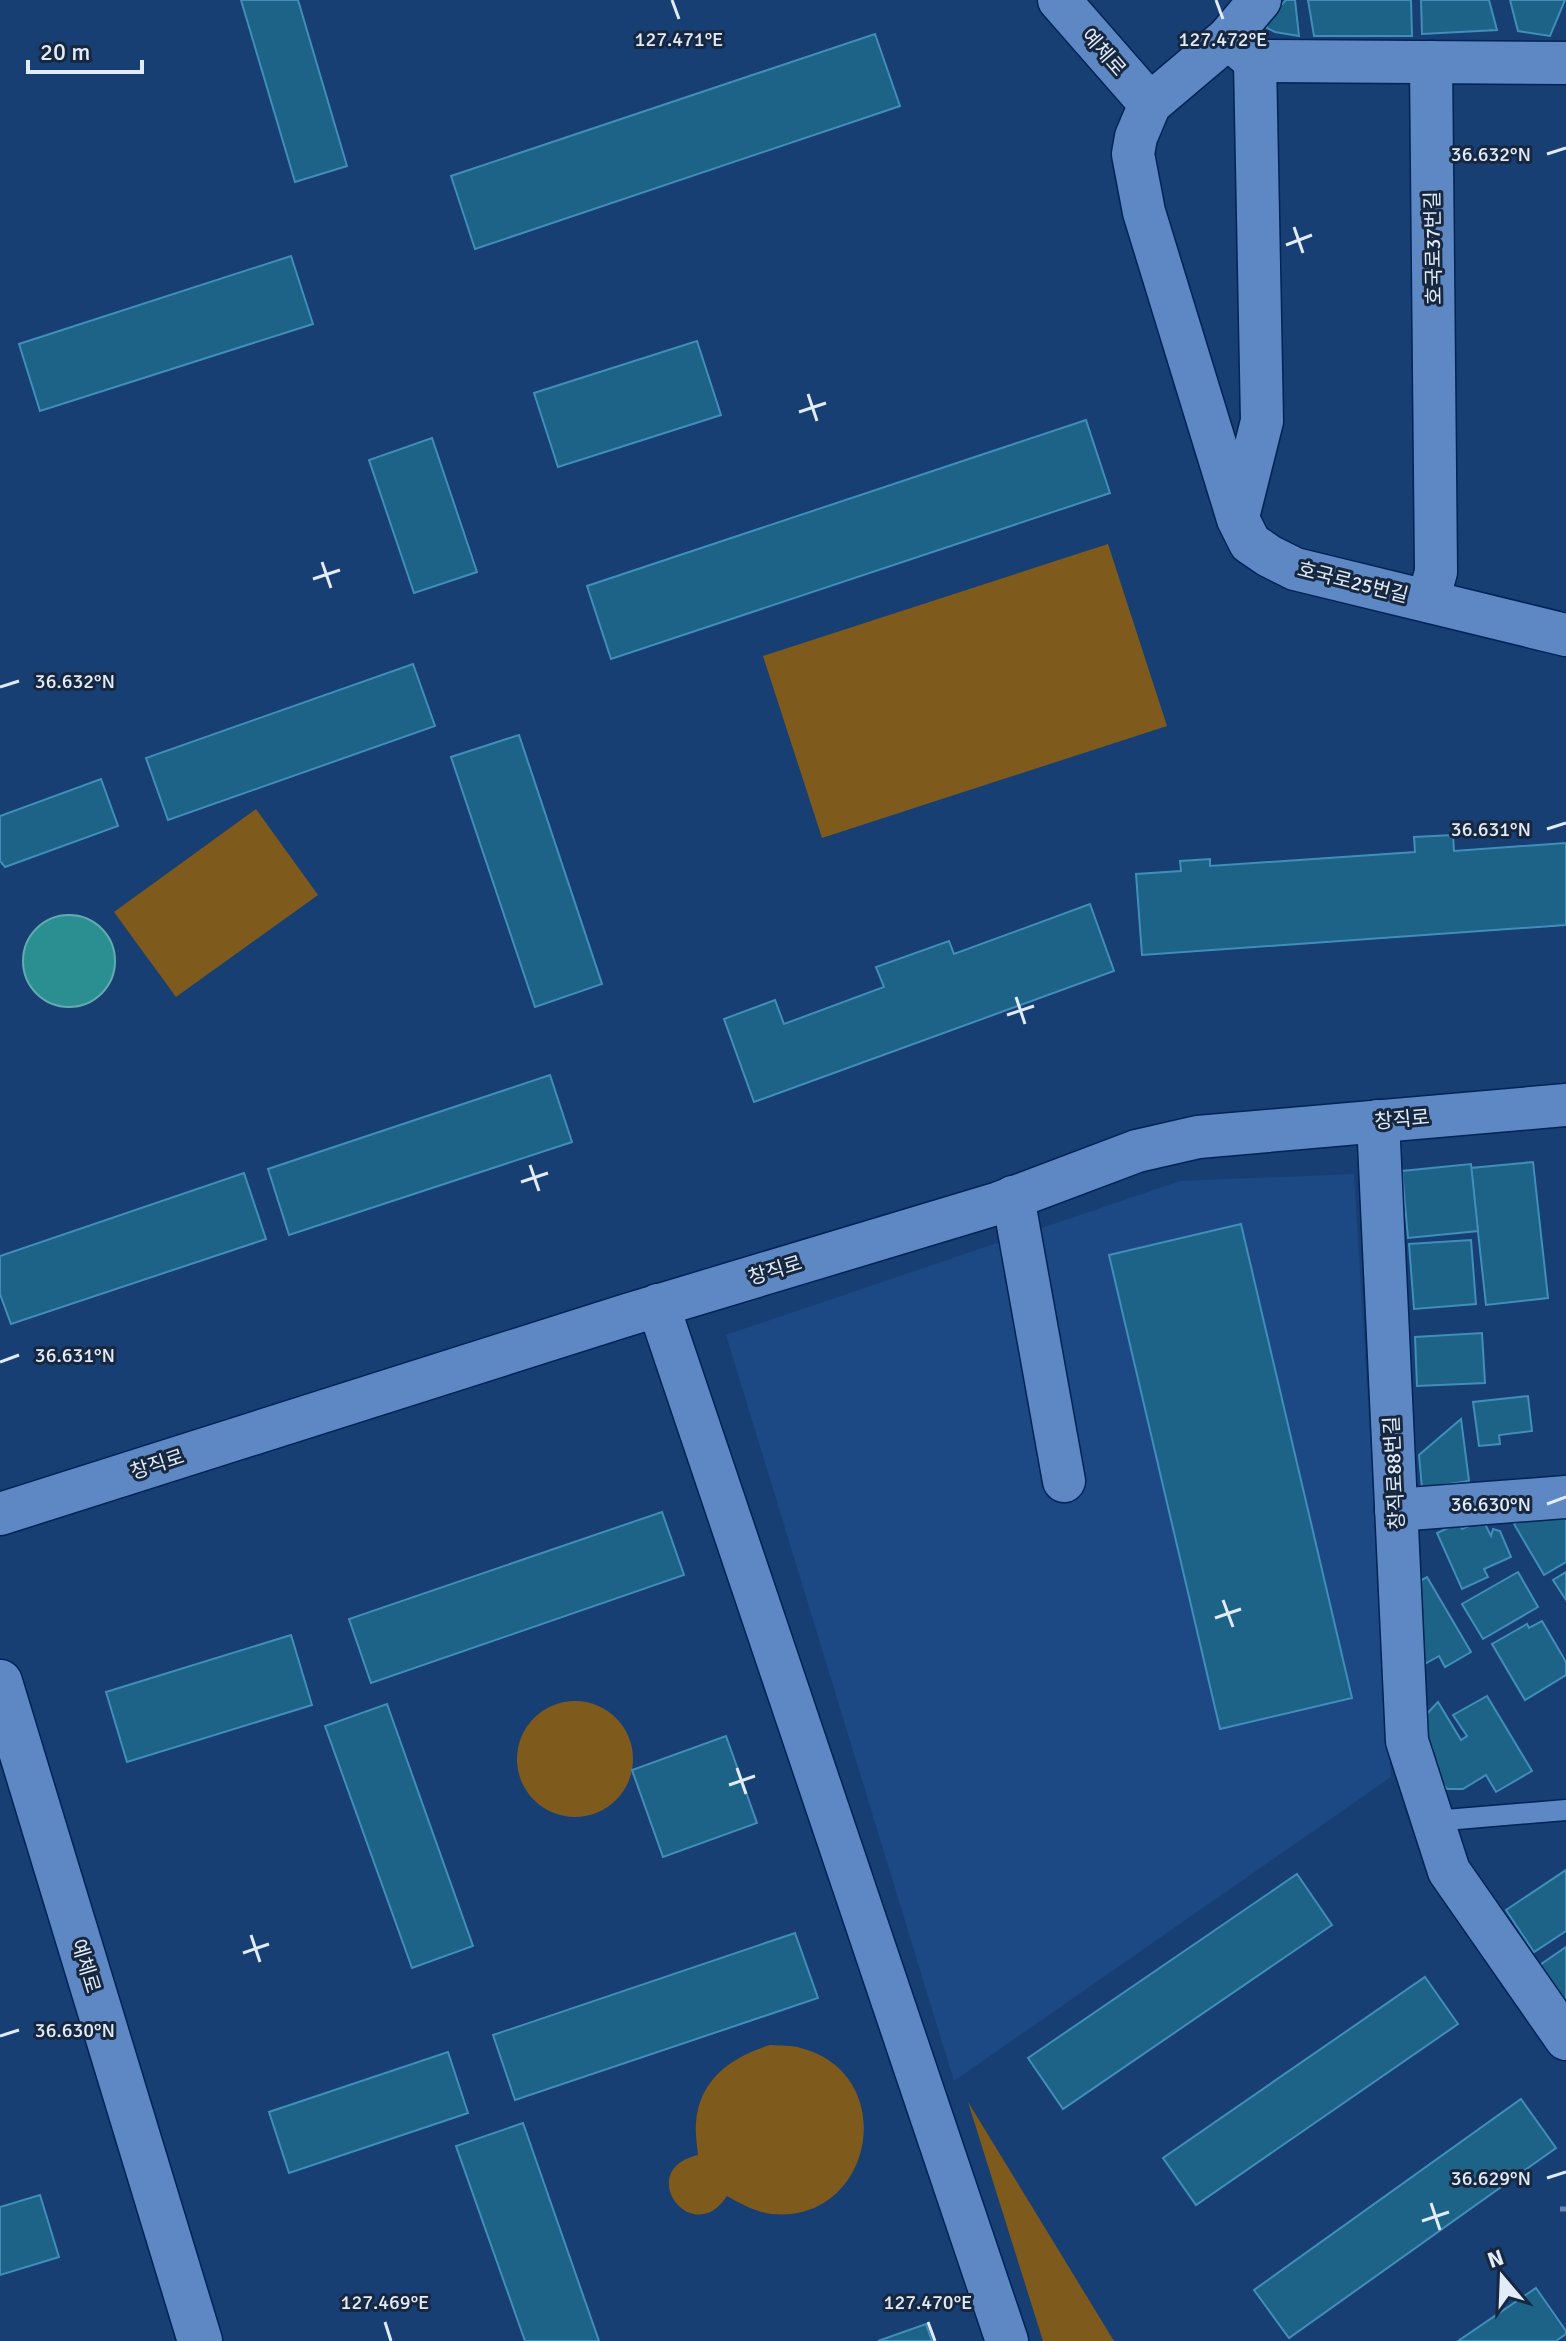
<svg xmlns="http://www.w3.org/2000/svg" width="1566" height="2341" viewBox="0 0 1566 2341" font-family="Signika,'Noto Sans KR',sans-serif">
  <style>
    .built { fill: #1c4984 }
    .green { fill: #7f5a1d }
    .water { fill: #2b8f91; stroke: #62abb0; stroke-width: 2 }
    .building { fill: #1d6287; stroke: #418eba; stroke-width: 2 }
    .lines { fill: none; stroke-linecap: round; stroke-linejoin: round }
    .service-casing { stroke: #002457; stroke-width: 23 }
    .minor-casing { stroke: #002457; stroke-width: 45 }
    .tertiary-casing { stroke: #002457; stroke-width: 47 }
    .path { stroke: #6883a9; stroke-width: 5; stroke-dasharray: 6 6; stroke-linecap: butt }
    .service { stroke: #5e88c3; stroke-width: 20 }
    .minor { stroke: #5e88c3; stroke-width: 42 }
    .tertiary { stroke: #5e88c3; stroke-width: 44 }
    .ticks { fill: none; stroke: #e2ebf8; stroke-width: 3 }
    .labels { text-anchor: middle; stroke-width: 6; stroke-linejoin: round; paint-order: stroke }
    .street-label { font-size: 20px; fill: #e2ebf8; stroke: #16273f }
    .ticks-label { font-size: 20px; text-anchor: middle; fill: #e2ebf8; stroke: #16273f; stroke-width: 6; stroke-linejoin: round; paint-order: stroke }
  </style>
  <rect width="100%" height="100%" fill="#173f74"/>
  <!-- built -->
  <polygon class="built" points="1354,1174 1391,1777 954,2081 726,1335 1180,1181"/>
  <!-- green -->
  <g class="green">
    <polygon points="1108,544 1167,726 822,838 763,656"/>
    <polygon points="256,809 318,895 176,997 114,912"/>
    <circle cx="575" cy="1759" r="58"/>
    <path d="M770,2045c10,1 22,0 31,3 101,27 72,176 -29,166 -16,-2 -31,-10 -45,-18 -35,54 -94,-26 -29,-41 -1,-11 -3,-22 -2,-32 3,-44 36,-66 74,-78z"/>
    <polygon points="968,2102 1114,2341 1043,2341"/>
  </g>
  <!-- water -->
  <circle class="water" cx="69" cy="961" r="46"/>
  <!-- building -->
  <g class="building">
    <polygon points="241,0 298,0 347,166 295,182"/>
    <polygon points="1286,0 1295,0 1299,36 1275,32 1267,28 1266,20"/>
    <polygon points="1308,0 1411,0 1412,36 1314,36"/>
    <polygon points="1421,0 1489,0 1497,30 1422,34"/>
    <polygon points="1510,0 1565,0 1550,36 1518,31"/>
    <polygon points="875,34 900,106 475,249 451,176"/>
    <polygon points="291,256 313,324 40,411 19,344"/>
    <polygon points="697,341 721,415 558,467 534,393"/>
    <polygon points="1086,420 1110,493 611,659 587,586"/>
    <polygon points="432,438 477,572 414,593 369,460"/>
    <polygon points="413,664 435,726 168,820 146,758"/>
    <polygon points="519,735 602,984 535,1007 451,757"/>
    <polygon points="101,779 118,826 5,867 0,861 0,816"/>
    <polygon points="1453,835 1454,851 1566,843 1566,925 1142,955 1136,874 1181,871 1180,861 1210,859 1210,866 1415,852 1414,837"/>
    <polygon points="1090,904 1114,971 754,1102 724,1019 775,1000 784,1024 884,987 876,967 949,941 954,954"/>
    <polygon points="550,1075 572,1142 289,1235 268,1169"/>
    <polygon points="1533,1162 1548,1298 1486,1305 1471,1168"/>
    <polygon points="1471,1164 1478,1231 1408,1238 1402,1171"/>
    <polygon points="244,1173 266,1239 11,1324 0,1294 0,1256"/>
    <polygon points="1241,1224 1352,1698 1220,1729 1109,1255"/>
    <polygon points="1471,1240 1476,1304 1414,1309 1409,1244"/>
    <polygon points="1482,1333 1485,1383 1417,1386 1415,1337"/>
    <polygon points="1528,1396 1532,1431 1499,1435 1500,1444 1479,1446 1473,1402"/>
    <polygon points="1461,1419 1469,1481 1422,1488 1419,1455"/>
    <polygon points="1538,1510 1566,1510 1566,1562 1544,1575 1514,1524"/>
    <polygon points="662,1512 684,1575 371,1683 349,1619"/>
    <polygon points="1483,1520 1491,1536 1493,1529 1500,1531 1511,1557 1484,1569 1488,1577 1462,1589 1437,1533 1459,1523 1462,1529"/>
    <polygon points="1518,1572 1538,1607 1483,1639 1462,1604"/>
    <polygon points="1566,1572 1566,1600 1553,1580"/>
    <polygon points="1427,1577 1471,1652 1445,1667 1439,1656 1421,1666 1412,1585"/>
    <polygon points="1542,1621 1566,1662 1566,1675 1525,1700 1492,1644 1527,1624 1529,1628"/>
    <polygon points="291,1635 312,1705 127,1762 106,1692"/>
    <polygon points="1487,1696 1532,1771 1496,1792 1486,1775 1463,1789 1447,1789 1433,1772 1420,1721 1438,1702 1461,1740 1467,1736 1453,1715"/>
    <polygon points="387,1704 473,1946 412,1968 325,1726"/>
    <polygon points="726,1736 757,1823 663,1857 632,1770"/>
    <polygon points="1566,1870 1566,1931 1534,1952 1506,1910"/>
    <polygon points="1297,1874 1332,1925 1063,2109 1028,2058"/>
    <polygon points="795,1933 818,1998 515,2100 493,2035"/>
    <polygon points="1566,1947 1566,2005 1534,1969"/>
    <polygon points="1425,1977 1458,2024 1196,2205 1163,2158"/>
    <polygon points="448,2052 468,2113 289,2173 269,2112"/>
    <polygon points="1521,2099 1556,2148 1289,2338 1254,2290"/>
    <polygon points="523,2123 599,2341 525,2341 456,2146"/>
    <polygon points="40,2195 59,2257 0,2275 0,2207"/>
    <polygon points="1536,2288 1566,2331 1566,2334 1556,2341 1458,2341"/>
    <polygon points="926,2324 932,2341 878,2341"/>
  </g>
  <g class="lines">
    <!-- service casing -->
    <g class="service-casing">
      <polyline id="service" points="1433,1821 1566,1810"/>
    </g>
    <!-- minor casing -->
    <g class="minor-casing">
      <g id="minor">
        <polyline points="1059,0 1150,104"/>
        <polyline points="1260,0 1228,38 1150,104 1136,137 1133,154 1144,212 1238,519 1250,543 1269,556 1295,569 1566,635"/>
        <polyline points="1235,44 1255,61 1566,63"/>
        <polyline points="1238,517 1262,421 1255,61"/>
        <polyline points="1428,601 1436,572 1431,62"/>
        <polyline points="1378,1121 1407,1741 1449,1871 1566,2039"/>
        <polyline points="1013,1197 1064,1481"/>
        <polyline points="658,1305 1007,2341"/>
        <polyline points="1396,1510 1566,1497"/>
        <polyline points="0,1514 627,1315 999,1203 1137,1151 1198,1137 1566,1105"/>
      </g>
    </g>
    <!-- tertiary casing -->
    <g class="tertiary-casing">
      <polyline id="tertiary" points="0,1682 200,2341"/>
    </g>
    <!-- path -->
    <polyline class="path" points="1560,2209 1566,2209"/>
    <!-- service -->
    <use href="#service" class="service"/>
    <!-- minor -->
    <use href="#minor" class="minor"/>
    <!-- tertiary -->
    <use href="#tertiary" class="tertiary"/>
  </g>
  <!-- ticks -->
  <path class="ticks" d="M672,0l7,19M1216,0l7,19M1547,154l19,-6M1294,227l9,26M1286,245l26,-10M808,394l9,27M799,412l27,-9M322,562l9,26M313,579l27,-9M0,687l19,-6M1547,829l19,-6M1016,997l9,27M1007,1015l27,-9M530,1165l9,26M521,1182l27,-9M0,1362l19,-7M1547,1504l19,-7M1223,1600l10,27M1215,1618l26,-9M737,1768l9,26M729,1785l26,-9M251,1935l9,27M243,1953l26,-9M0,2036l19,-6M1547,2178l19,-6M1431,2203l9,27M1422,2221l27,-9M385,2322l6,19M928,2322l7,19"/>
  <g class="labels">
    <!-- street labels -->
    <g class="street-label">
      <text transform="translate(1104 52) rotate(49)" y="7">예체로</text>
      <text transform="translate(1433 248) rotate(-91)" y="7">호국로37번길</text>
      <text transform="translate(1353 582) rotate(14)" y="7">호국로25번길</text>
      <text transform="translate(1402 1119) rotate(-5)" y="7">창직로</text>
      <text transform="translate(775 1270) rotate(-17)" y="7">창직로</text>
      <text transform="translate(157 1464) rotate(-18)" y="7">창직로</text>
      <text transform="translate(1394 1473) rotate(-93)" y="7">창직로88번길</text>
      <text transform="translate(86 1966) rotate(73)" y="7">예체로</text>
    </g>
  </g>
  <g class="ticks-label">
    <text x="679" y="46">127.471°E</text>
    <text x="1223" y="46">127.472°E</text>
    <text x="1491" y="161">36.632°N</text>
    <text x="75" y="688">36.632°N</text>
    <text x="1491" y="836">36.631°N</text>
    <text x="75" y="1362">36.631°N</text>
    <text x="1491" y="1511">36.630°N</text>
    <text x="75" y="2037">36.630°N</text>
    <text x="1491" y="2185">36.629°N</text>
    <text x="385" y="2309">127.469°E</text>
    <text x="928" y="2309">127.470°E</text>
  </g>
  <!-- north arrow -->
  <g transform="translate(1502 2277) rotate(341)" stroke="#16273f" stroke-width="6" paint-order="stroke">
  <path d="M0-6L14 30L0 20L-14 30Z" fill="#e2ebf8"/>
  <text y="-12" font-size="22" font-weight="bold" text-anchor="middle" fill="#e2ebf8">N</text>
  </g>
  <!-- scale -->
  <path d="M28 60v12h114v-12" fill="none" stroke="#e2ebf8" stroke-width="4"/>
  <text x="40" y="60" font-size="24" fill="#e2ebf8" stroke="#16273f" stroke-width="6" paint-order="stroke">20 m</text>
</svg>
